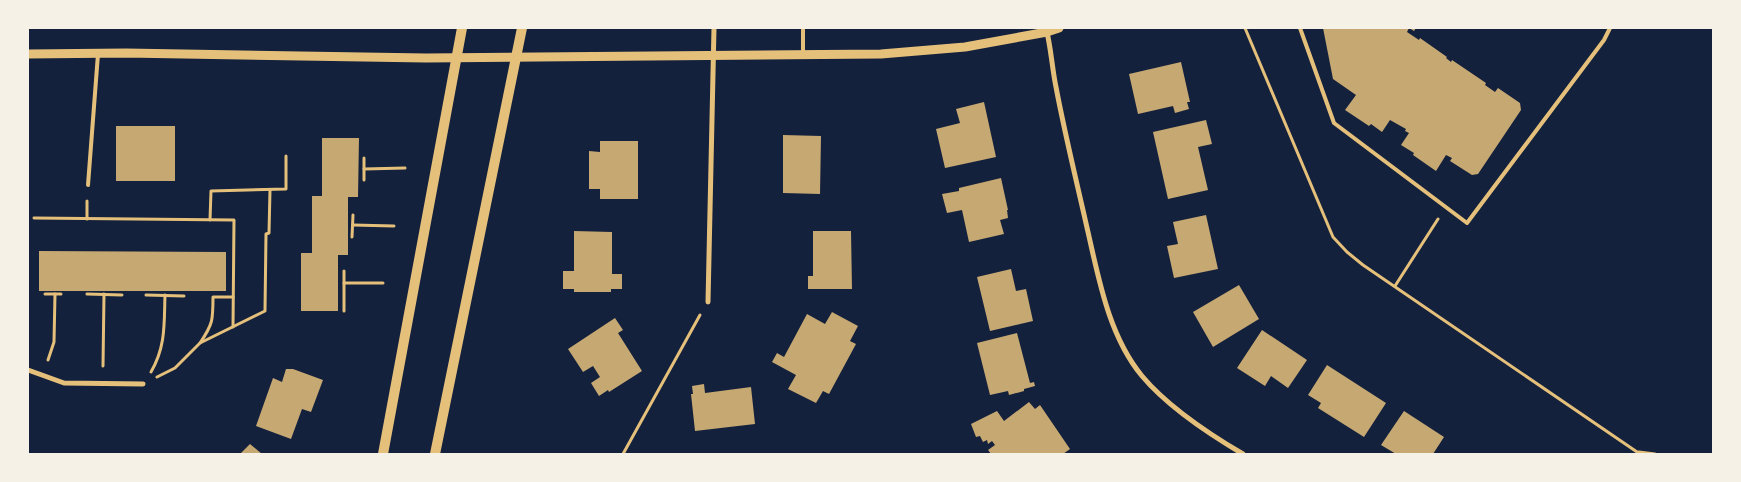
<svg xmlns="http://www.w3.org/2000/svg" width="1741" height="482" viewBox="0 0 1741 482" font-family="'Golos Text',sans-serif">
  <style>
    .building { fill: #c6a872 }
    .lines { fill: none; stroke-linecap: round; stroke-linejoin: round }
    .path { stroke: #e5c07b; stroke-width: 3 }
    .service { stroke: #e5c07b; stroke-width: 4 }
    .minor { stroke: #e5c07b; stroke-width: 5 }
    .tertiary { stroke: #e5c07b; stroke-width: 9 }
    .secondary { stroke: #e5c07b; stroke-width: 10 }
  </style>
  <rect width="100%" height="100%" fill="#14213d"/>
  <!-- building -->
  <g class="building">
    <polygon points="1323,28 1416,28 1414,31 1409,28 1407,32 1419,40 1420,38 1447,57 1446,58 1451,62 1452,60 1486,83 1485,85 1495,92 1498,88 1520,103 1521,110 1478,174 1472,175 1450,161 1452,158 1446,155 1436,171 1413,155 1414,153 1401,145 1409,133 1405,131 1406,129 1390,120 1382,132 1371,124 1369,126 1345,110 1356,95 1333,79"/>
    <polygon points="1181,62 1190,102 1187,102 1189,109 1175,113 1173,106 1138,114 1129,74"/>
    <polygon points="984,102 996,157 945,168 936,129 960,123 956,109"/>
    <polygon points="1206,120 1212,144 1198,147 1208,190 1168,199 1153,132"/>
    <rect x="116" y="126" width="59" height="55"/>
    <polygon points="783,135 821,136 820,194 783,193"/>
    <polygon points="322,138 359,138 358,197 348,197 348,255 338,255 338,311 301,311 301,253 312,253 312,196 322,196"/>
    <polygon points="600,141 638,141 638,199 600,199 600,189 589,189 589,151 600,152"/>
    <polygon points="1001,178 1008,210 1007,210 1008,218 1000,220 1004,234 969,242 962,210 947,213 942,194 959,191 959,188"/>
    <polygon points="1206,215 1218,269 1174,278 1167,246 1178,244 1173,222"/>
    <polygon points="574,231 612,232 612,274 622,274 622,289 611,289 611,292 574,292 574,289 563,289 563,271 574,271"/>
    <polygon points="813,231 851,231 852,289 808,289 808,276 813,276"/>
    <polygon points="39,251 226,252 226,291 39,291"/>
    <polygon points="1011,269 1016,291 1026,289 1033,321 990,331 977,277"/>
    <polygon points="1239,285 1259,319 1213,347 1193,312"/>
    <polygon points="832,312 858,326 850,341 856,344 829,394 823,391 816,403 788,389 796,375 772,362 777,353 784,357 807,314 825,324"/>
    <polygon points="615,318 623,330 618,333 642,371 609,392 608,390 599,396 591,383 600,377 593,366 583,372 568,349"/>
    <polygon points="1262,330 1307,360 1288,388 1271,376 1265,386 1237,368"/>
    <polygon points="1017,333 1030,383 1034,382 1035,386 1024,389 1024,391 1009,395 1008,391 990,395 977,343"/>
    <polygon points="1327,365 1386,403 1364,437 1318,408 1321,403 1308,395"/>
    <polygon points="286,369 293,369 323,380 311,412 302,409 291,439 256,426 273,378 282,382"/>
    <polygon points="704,384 705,393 751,387 755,424 695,431 691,394 693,394 692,386"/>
    <polygon points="1029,402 1035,409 1040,405 1070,449 1063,454 991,454 988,450 995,445 992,441 988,444 987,440 983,442 980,436 976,437 971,424 997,411 1004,421"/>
    <polygon points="1404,411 1444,437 1433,454 1396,454 1381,445"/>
    <polygon points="250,444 262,454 240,454"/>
  </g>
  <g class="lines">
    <!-- path -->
    <g class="path">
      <polyline points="1245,28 1333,237 1347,252 1363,265 1640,454"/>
      <polyline points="364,158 364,180"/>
      <polyline points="364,169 405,168"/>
      <polyline points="34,218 234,220 233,327"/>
      <polyline points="87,219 87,201"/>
      <polyline points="210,220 211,191 286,189 286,156"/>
      <polyline points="353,225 394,226"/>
      <polyline points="352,237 353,215"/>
      <polyline points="344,283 383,283"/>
      <polyline points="1395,286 1438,219"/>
      <polyline points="45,294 61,294"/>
      <polyline points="87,294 122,295"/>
      <polyline points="146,295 184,296"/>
      <polyline points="344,311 344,271"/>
      <path d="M200,343c13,-19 13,-23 13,-46h20"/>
      <polyline points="48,360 54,342 55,294"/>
      <polyline points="103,366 104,294"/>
      <path d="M151,372c15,-26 13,-48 14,-77"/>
      <polyline points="157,377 175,368 200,343 265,311 266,234 269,233 270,190"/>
      <polyline points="1639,452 1655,454"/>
      <polyline points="623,454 700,315"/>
    </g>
    <!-- service -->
    <g class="service">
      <polyline points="803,28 803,54"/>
      <polyline points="1300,28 1334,123 1467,223 1604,40 1610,28"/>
      <polyline points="88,185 98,54"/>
    </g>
    <!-- minor -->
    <g class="minor">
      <path d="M1046,28c5,19 6,40 10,59 9,48 21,96 32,145 11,48 21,104 54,144 26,31 67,58 101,78"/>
      <polyline points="708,302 714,28"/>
      <polyline points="28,370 64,383 143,384"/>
    </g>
    <!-- tertiary -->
    <polyline class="tertiary" points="28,54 126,53 426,58 881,54 965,47 1047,32 1059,28"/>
    <!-- secondary -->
    <g class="secondary">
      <polyline points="383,454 462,28"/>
      <polyline points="435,454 522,28"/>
    </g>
  </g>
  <!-- border -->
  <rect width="1741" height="482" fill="none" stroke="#f6f1e7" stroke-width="58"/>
</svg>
